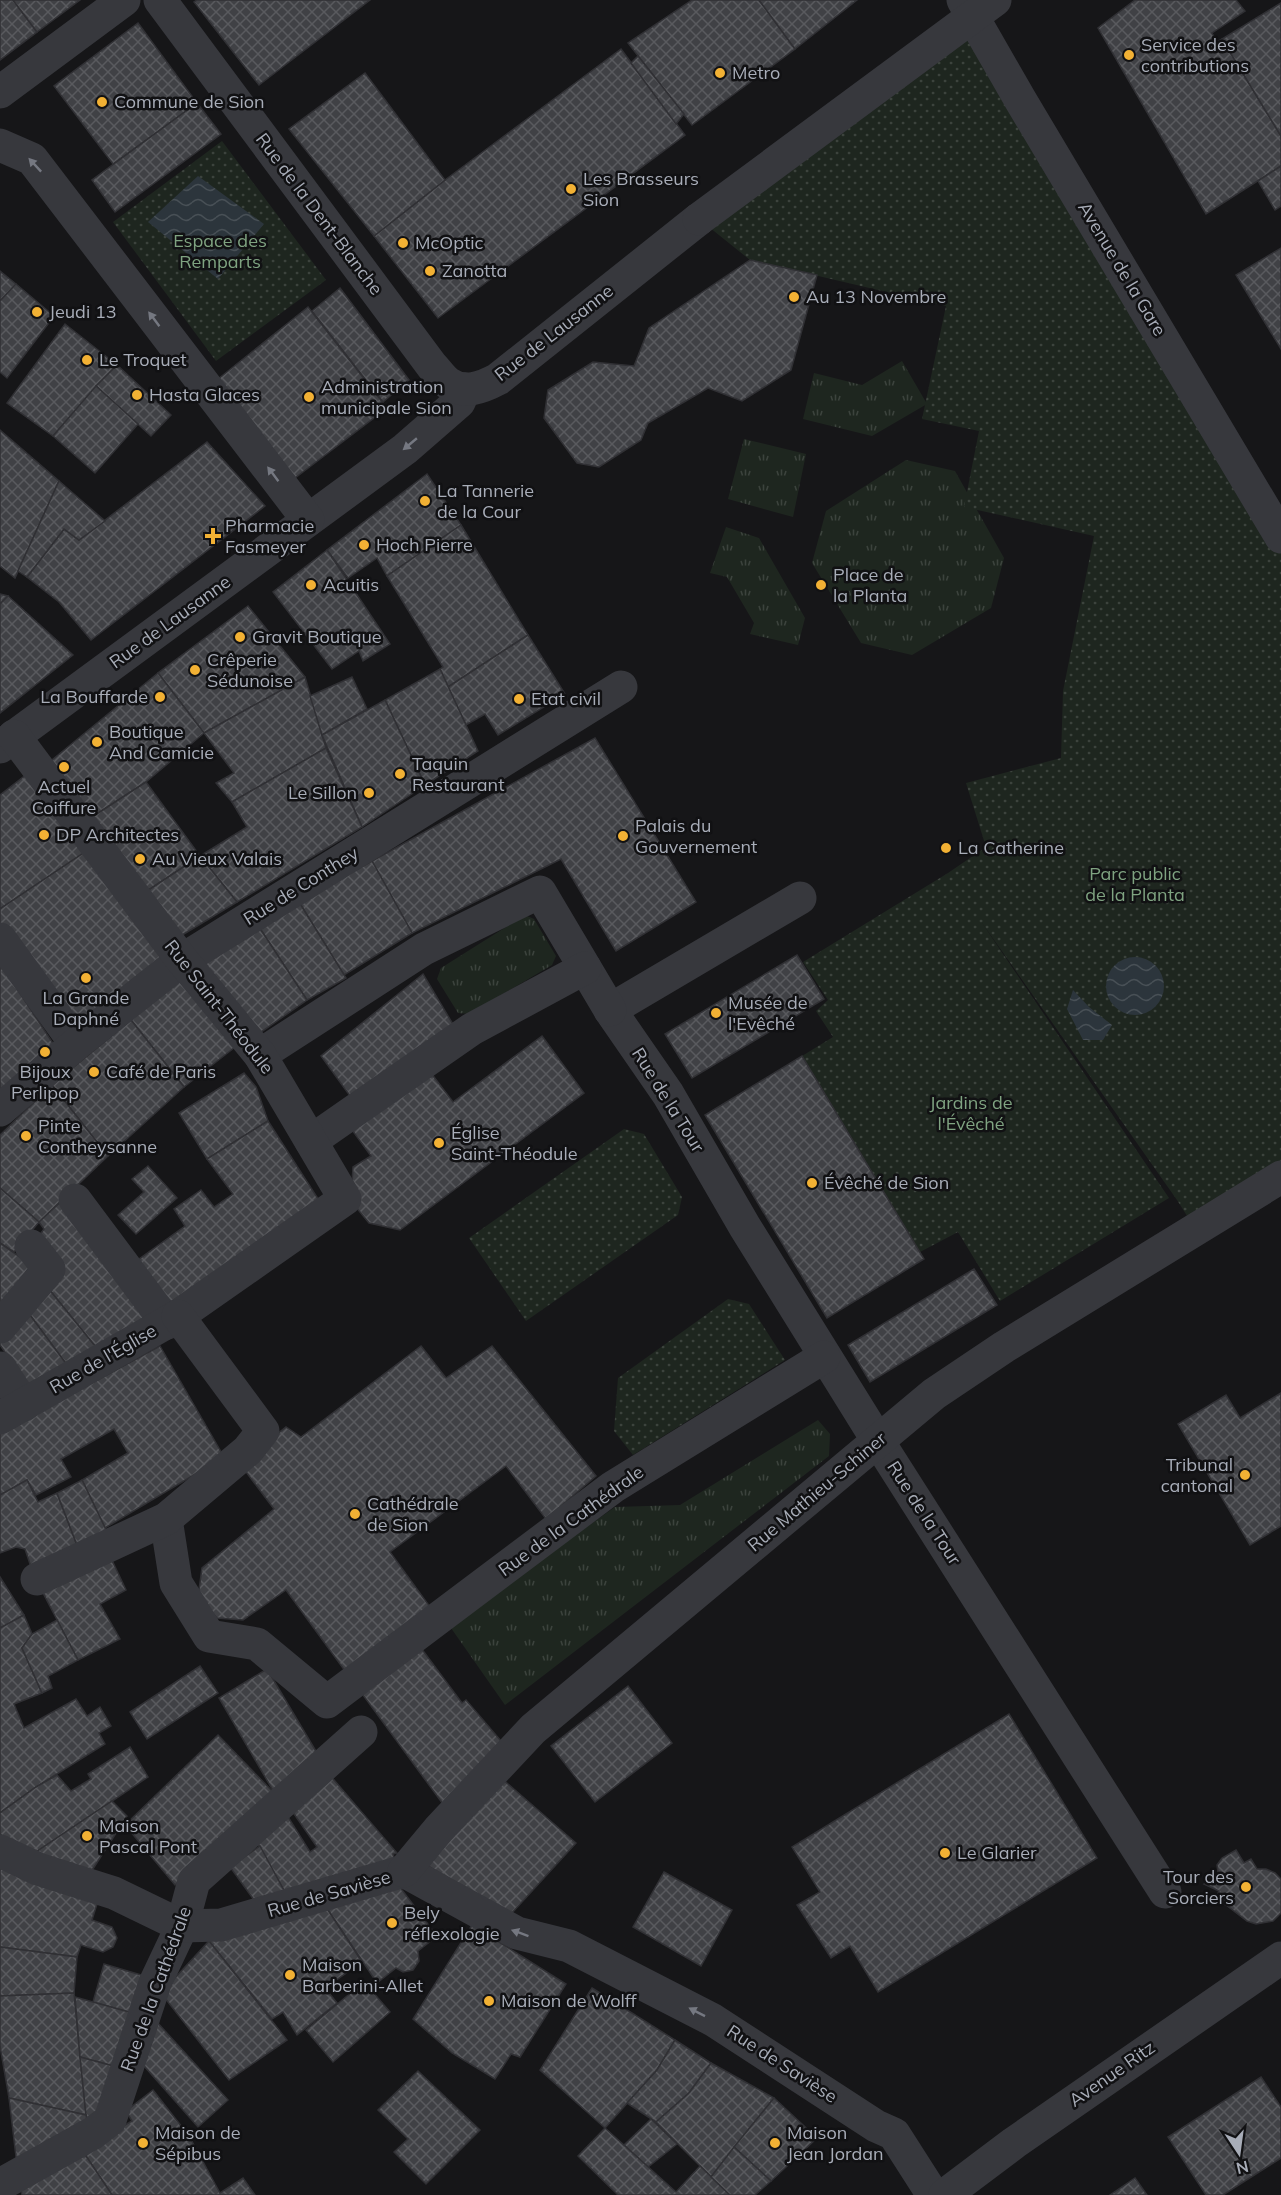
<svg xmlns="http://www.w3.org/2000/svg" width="1281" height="2195" viewBox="0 0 1281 2195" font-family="Mulish,sans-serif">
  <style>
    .grass { fill: url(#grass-tufts) }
    .park { fill: url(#park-dots) }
    .water { fill: url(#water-waves) }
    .building { fill: url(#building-cross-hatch); stroke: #303034; stroke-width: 1.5 }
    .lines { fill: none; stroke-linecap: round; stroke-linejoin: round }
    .pedestrian { stroke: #37383d; stroke-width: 33 }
    .minor { stroke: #37383d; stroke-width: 33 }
    .tertiary { stroke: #37383d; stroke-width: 33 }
    .oneway { fill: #757881 }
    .poi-dot { fill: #f2b134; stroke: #111113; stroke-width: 2 }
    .labels { text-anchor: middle; stroke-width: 5; stroke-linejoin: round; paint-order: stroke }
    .poi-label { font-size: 18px; fill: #a8adb8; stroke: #111113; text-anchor: start }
    .street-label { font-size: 18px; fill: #a8adb8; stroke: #111113 }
    .park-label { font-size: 18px; fill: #7fa381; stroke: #111113 }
  </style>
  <defs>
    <pattern id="grass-tufts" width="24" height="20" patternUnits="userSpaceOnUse" patternTransform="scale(1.5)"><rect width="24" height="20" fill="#1e261f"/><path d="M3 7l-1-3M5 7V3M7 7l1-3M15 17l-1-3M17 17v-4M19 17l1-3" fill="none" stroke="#3c433d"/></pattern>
    <pattern id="park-dots" width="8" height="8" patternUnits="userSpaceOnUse" patternTransform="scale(1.5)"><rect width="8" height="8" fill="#1e261f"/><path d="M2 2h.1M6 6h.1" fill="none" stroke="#3c433d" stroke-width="1.8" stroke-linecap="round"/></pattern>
    <pattern id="water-waves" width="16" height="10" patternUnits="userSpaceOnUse" patternTransform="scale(1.5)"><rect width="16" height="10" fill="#2c353c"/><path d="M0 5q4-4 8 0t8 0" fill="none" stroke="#485056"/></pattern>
    <pattern id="building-cross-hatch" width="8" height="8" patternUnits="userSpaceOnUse" patternTransform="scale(1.5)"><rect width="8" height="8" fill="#404145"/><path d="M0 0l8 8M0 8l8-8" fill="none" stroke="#595a5e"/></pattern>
  </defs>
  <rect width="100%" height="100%" fill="#161618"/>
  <!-- grass -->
  <g class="grass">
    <polygon points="902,361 927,404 872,436 803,419 814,373 862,385"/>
    <polygon points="744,439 806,454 793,517 728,499"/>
    <polygon points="906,460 955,471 1004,558 991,608 912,655 861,643 812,563 826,511"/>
    <polygon points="726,527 759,538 805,618 798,645 750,634 754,623 727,577 710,573"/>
    <polygon points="525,915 534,919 556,956 552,965 469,1014 458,1013 437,979 441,968"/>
    <polygon points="818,1420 830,1434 829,1456 505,1705 451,1628 551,1552 615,1507 680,1505"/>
  </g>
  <!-- park -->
  <g class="park">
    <polygon points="974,17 1281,537 1281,1177 1196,1230 1177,1200 980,920 1169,1198 1000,1301 958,1232 920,1252 802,1056 833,1037 816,1011 828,1000 803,962 948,873 986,847 966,783 1061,758 1063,691 1094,536 964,507 979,431 922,419 946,306 750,260 699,219"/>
    <polygon points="222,141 326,280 216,361 113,222"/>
    <polygon points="624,1129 644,1134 682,1197 678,1215 526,1321 469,1238"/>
    <polygon points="728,1299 749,1304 785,1360 633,1455 614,1431 618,1378"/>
  </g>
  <!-- water -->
  <g class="water">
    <polygon points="198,176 264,224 218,279 148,222"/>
    <circle cx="1135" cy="986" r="29"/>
    <polygon points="1073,990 1089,1007 1112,1025 1103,1040 1083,1040 1067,1009"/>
  </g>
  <!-- building -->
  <g class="building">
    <polygon points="0,0 13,0 37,32 0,60"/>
    <polygon points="13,0 80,0 37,32"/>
    <polygon points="197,0 370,0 259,85 194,2"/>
    <polygon points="692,0 759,0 795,49 692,125 628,43"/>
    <polygon points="759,0 857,0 795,49"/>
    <polygon points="1135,0 1236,0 1245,11 1212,33 1217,42 1222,39 1281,136 1281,166 1206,214 1098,28"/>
    <polygon points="1281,3 1281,136 1222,39"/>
    <polygon points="138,23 197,103 113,164 54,86"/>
    <polygon points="621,49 685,135 438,318 374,236 445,180"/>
    <polygon points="638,56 684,114 676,124 631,63"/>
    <polygon points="365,73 445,180 374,236 289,129"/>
    <polygon points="197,103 221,134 115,212 92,180"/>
    <polygon points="1281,166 1281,206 1275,210 1258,181"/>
    <polygon points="1281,248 1281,349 1236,275"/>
    <polygon points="750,260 817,275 791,370 742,401 708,388 648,423 641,440 599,467 577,463 544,418 548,390 593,362 634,366 649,328"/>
    <polygon points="0,271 16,284 0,301"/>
    <polygon points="16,284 54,316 7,378 0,372 0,301"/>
    <polygon points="340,288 409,380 383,402 312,311"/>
    <polygon points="308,307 387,408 295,478 218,379"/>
    <polygon points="65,324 117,365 53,436 7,403"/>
    <polygon points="117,365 171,415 151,436 96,386"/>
    <polygon points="96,386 138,424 95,473 53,436"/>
    <polygon points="0,430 59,481 15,578 0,566"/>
    <polygon points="207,442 265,506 91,640 59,602 27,577 64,529 79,540"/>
    <polygon points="427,474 461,525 387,576 377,558 348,578 327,550"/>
    <polygon points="59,481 105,521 79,540 64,529 27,577 18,571"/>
    <polygon points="461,525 528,635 448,687 440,669 443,667 387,576"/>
    <polygon points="327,550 390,644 363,661 359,651 332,669 273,592"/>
    <polygon points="0,594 8,596 0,604"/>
    <polygon points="8,596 73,655 0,713 0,604"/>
    <polygon points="248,606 305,677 204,733 158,673"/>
    <polygon points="528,635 565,694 498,735 485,714 466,725 448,687"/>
    <polygon points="440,669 478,751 425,785 385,700"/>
    <polygon points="158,673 204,733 146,782 89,819 47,764"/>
    <polygon points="305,677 326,748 232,802 216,783 234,773 204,733"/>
    <polygon points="352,677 367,709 322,735 310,696"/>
    <polygon points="385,700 425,785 362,827 322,735"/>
    <polygon points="595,738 696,902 616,951 561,859 412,933 372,861"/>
    <polygon points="326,748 362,827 237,902 200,856 247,827 232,802"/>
    <polygon points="27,774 88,850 0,909 0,795"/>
    <polygon points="146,782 200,856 144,893 89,819"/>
    <polygon points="88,850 168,964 84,1029 0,929 0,909"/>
    <polygon points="200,856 237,902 179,937 144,893"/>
    <polygon points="372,861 412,933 344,975 299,902"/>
    <polygon points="299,902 346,978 307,1000 259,927"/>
    <polygon points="259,927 307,1000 254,1037 198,964"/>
    <polygon points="797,955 824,999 692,1078 665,1034"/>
    <polygon points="0,963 58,1051 0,1094"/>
    <polygon points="423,974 457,1031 353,1100 321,1056"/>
    <polygon points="181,976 239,1044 184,1087 131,1020"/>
    <polygon points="131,1020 184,1087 108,1156 52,1085"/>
    <polygon points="542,1036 584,1093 400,1230 369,1223 351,1201 353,1167 371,1156 352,1130 431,1073 453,1102"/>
    <polygon points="802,1056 924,1259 827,1318 705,1115"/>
    <polygon points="244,1073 256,1087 268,1121 207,1159 179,1113"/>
    <polygon points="52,1085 108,1156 39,1222 0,1188 0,1135"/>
    <polygon points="268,1121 322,1205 168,1304 135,1262 185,1226 174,1209 201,1190 214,1207 233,1194 207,1159"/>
    <polygon points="148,1166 177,1198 136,1234 118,1215 144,1192 132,1179"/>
    <polygon points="0,1188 39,1222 14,1252 0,1243"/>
    <polygon points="67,1196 155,1316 99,1351 48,1288 36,1240 44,1229 39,1222"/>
    <polygon points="0,1243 31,1265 0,1308"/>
    <polygon points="974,1269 997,1305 870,1382 848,1345"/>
    <polygon points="48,1288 99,1351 70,1369 27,1311"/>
    <polygon points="27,1311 70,1369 32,1393 0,1345 0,1343"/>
    <polygon points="160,1346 224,1457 105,1528 82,1480 128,1453 114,1429 61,1459 71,1477 36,1495 27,1480 0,1495 0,1433"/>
    <polygon points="421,1346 446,1378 492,1346 596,1476 546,1519 506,1466 390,1552 433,1611 348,1675 286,1590 243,1620 217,1618 198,1597 202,1568 274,1509 240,1464 286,1427 301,1437"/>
    <polygon points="1281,1393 1281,1526 1250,1545 1178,1424 1226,1395 1240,1418"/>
    <polygon points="27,1480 38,1502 57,1493 80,1553 33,1573 25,1549 16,1547 0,1553 0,1495"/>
    <polygon points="82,1480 111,1540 80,1553 57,1493"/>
    <polygon points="110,1556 126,1590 100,1604 120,1639 78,1660 41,1589"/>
    <polygon points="0,1577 24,1615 0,1628"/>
    <polygon points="24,1615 32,1634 22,1648 42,1693 14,1704 24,1728 76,1699 87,1716 100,1707 111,1726 99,1733 105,1744 36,1787 0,1813 0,1628"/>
    <polygon points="57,1620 78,1660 48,1676 52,1688 42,1693 22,1648 32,1634"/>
    <polygon points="421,1648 462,1703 466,1700 501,1741 443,1804 360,1691"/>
    <polygon points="200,1666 218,1693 147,1739 130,1712"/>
    <polygon points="267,1669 317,1753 275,1794 219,1698"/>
    <polygon points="628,1686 672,1743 595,1802 551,1746"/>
    <polygon points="1009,1714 1097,1858 878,1992 850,1946 831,1958 797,1905 820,1892 792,1847"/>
    <polygon points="218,1735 275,1794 175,1885 125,1825"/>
    <polygon points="130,1747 148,1777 30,1856 0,1834 0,1813 36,1787 57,1775 71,1791 91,1779 88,1774"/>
    <polygon points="328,1773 397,1853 393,1854 394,1858 287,1896 253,1835 285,1812 310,1852 317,1847 290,1808"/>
    <polygon points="501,1778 576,1843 510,1915 428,1866"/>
    <polygon points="112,1801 127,1816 89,1875 30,1856"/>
    <polygon points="260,1846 287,1896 257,1904 230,1867"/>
    <polygon points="1236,1850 1244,1863 1251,1859 1257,1869 1266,1869 1275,1873 1281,1879 1281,1913 1273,1921 1256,1924 1247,1921 1226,1905 1215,1900 1219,1891 1204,1884 1214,1876 1222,1879 1218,1872 1217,1865 1222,1858"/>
    <polygon points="0,1865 98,1901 92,1920 112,1927 117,1938 113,1947 103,1952 81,1945 77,1957 0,1947"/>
    <polygon points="664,1872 732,1910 701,1966 633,1927"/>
    <polygon points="399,1886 437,1936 418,1951 419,1961 413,1970 403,1972 396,1968 377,1983 326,1907"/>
    <polygon points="326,1907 362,1962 325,1988 337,2003 297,2035 283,2012 272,2019 209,1941"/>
    <polygon points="472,1925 566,1984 520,2057 511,2054 495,2079 452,2053 413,2019"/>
    <polygon points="209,1941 287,2040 229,2080 161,1993"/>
    <polygon points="0,1947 77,1957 74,1993 0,1996"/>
    <polygon points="104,1964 148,1977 136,2014 93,2002"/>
    <polygon points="364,1982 390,2012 333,2062 306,2030"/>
    <polygon points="592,1988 675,2040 657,2070 605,2128 540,2070"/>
    <polygon points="74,1993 86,2115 9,2098 0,2046 0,1996"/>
    <polygon points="75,1997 136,2014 117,2067 80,2057"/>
    <polygon points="155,2020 228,2100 198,2127 137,2058"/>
    <polygon points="675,2040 711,2063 689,2093 656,2122 627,2103 657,2070"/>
    <polygon points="80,2057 117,2067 89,2128 86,2115"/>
    <polygon points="711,2063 774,2098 711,2177 656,2122 689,2093"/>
    <polygon points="418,2071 480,2130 426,2184 394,2152 408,2139 378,2110"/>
    <polygon points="1261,2077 1281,2107 1281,2158 1223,2195 1206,2195 1168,2137"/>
    <polygon points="153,2090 189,2136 220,2193 243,2178 255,2195 112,2195 82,2150 132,2121 126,2111"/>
    <polygon points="9,2098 86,2115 89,2128 17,2165"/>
    <polygon points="774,2098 817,2138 771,2181 734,2147"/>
    <polygon points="651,2119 677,2144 648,2167 624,2145"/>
    <polygon points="605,2128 676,2192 700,2166 730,2195 618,2195 578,2156"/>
    <polygon points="734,2147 771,2181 755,2195 730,2195 711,2177"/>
    <polygon points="82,2150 112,2195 22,2195 20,2185"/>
    <polygon points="1135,2178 1147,2195 1110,2195"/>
  </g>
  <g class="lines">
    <!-- pedestrian -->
    <g class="pedestrian">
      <polyline points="0,747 405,449 459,402 465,389"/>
      <polyline points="800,898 610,1010 668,1094 745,1227 878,1441"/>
      <polyline points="0,939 76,1044"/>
      <polyline points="260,1055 424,949 540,892 610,1010"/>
      <polyline points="0,1110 76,1044 182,960 621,687"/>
      <polyline points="311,1141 472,1029 585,968"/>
      <polyline points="75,1200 167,1323"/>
      <polyline points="0,1327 49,1269 31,1246"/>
      <polyline points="0,1368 24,1405"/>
      <polyline points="0,1418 178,1316 345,1199 260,1055 182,960 14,736"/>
      <polyline points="166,1519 176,1583 209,1636 257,1644 327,1702 613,1487 824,1357"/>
      <polyline points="37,1579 166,1519 248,1450 263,1431 178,1316"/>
      <polyline points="0,2185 93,2133 110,2120 155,1983 182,1926 194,1881 361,1732"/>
    </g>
    <!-- minor -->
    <g class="minor">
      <path d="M160,0l272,366c5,5 10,13 16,17 16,12 35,4 50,-4l201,-160"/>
      <polyline points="0,92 124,0"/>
      <polyline points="0,145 32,159 308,520"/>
      <polyline points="878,1441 1165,1892"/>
      <polyline points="0,1851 38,1869 114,1893 182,1926 221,1925 404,1871 517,1933 569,1946 713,2020 876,2126 894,2134 933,2195"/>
      <polyline points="404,1871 439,1829 533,1729 934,1394 1004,1347 1281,1177"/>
    </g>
    <!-- tertiary -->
    <g class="tertiary">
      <polyline points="963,0 1021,101 1281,537"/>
      <polyline points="699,219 995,0"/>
      <polyline points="945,2195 1014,2143 1281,1958"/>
    </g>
  </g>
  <!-- one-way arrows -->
  <defs><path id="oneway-solid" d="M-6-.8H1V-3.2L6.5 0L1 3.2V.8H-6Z" transform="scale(1.5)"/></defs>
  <g class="oneway">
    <use href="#oneway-solid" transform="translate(35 165) rotate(-133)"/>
    <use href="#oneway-solid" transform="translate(154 319) rotate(-127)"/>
    <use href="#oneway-solid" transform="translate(410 444) rotate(140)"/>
    <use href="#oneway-solid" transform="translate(273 474) rotate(-127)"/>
    <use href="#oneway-solid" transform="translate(520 1933) rotate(-160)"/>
    <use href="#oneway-solid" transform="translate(697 2012) rotate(-153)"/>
  </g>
  <!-- markers -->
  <g class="poi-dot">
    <circle cx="1129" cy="55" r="6"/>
    <circle cx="720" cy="73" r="6"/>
    <circle cx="102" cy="102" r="6"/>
    <circle cx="571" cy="189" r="6"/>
    <circle cx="403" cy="243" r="6"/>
    <circle cx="430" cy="271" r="6"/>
    <circle cx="794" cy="297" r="6"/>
    <circle cx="37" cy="312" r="6"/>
    <circle cx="87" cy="360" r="6"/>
    <circle cx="137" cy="395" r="6"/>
    <circle cx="309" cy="397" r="6"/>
    <circle cx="425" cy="501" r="6"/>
    <path d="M210 527h6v6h6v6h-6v6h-6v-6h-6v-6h6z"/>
    <circle cx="364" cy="545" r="6"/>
    <circle cx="311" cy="585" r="6"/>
    <circle cx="821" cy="585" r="6"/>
    <circle cx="240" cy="637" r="6"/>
    <circle cx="195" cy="670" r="6"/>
    <circle cx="160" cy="697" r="6"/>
    <circle cx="519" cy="699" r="6"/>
    <circle cx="97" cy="742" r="6"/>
    <circle cx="64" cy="767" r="6"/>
    <circle cx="400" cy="774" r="6"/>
    <circle cx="369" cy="793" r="6"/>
    <circle cx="44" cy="835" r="6"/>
    <circle cx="623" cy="836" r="6"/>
    <circle cx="946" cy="848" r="6"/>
    <circle cx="140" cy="859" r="6"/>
    <circle cx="86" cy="978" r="6"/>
    <circle cx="716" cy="1013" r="6"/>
    <circle cx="45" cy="1052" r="6"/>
    <circle cx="94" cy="1072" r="6"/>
    <circle cx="26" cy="1136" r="6"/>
    <circle cx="439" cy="1143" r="6"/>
    <circle cx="812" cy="1183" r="6"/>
    <circle cx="1245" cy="1475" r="6"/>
    <circle cx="355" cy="1514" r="6"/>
    <circle cx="87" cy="1836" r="6"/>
    <circle cx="945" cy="1853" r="6"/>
    <circle cx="1246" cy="1887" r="6"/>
    <circle cx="392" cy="1923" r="6"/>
    <circle cx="290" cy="1975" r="6"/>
    <circle cx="489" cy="2001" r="6"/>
    <circle cx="143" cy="2143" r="6"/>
    <circle cx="775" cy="2143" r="6"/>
  </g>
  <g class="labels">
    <!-- poi labels -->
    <g class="poi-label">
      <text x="1141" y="51">Service des<tspan x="1141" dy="21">contributions</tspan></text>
      <text x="732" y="79">Metro</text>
      <text x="114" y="108">Commune de Sion</text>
      <text x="583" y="185">Les Brasseurs<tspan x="583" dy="21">Sion</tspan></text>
      <text x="415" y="249">McOptic</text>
      <text x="442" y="277">Zanotta</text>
      <text x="806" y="303">Au 13 Novembre</text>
      <text x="49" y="318">Jeudi 13</text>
      <text x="99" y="366">Le Troquet</text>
      <text x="321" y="393">Administration<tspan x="321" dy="21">municipale Sion</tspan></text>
      <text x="149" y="401">Hasta Glaces</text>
      <text x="437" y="497">La Tannerie<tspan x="437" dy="21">de la Cour</tspan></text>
      <text x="225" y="532">Pharmacie<tspan x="225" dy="21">Fasmeyer</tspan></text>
      <text x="376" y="551">Hoch Pierre</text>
      <text x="833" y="581">Place de<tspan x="833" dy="21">la Planta</tspan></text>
      <text x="323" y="591">Acuitis</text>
      <text x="252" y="643">Gravit Boutique</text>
      <text x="207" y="666">Crêperie<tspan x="207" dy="21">Sédunoise</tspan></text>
      <text x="148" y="703" text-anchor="end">La Bouffarde</text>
      <text x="531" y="705">Etat civil</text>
      <text x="109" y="738">Boutique<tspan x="109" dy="21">And Camicie</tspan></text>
      <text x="412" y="770">Taquin<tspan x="412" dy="21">Restaurant</tspan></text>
      <text x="64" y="793" text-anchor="middle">Actuel<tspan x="64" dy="21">Coiffure</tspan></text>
      <text x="357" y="799" text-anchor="end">Le Sillon</text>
      <text x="635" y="832">Palais du<tspan x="635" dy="21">Gouvernement</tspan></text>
      <text x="56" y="841">DP Architectes</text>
      <text x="958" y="854">La Catherine</text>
      <text x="152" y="865">Au Vieux Valais</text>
      <text x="86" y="1004" text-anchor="middle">La Grande<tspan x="86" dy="21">Daphné</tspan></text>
      <text x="728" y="1009">Musée de<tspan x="728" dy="21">l'Evêché</tspan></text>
      <text x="45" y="1078" text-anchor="middle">Bijoux<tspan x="45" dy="21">Perlipop</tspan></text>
      <text x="106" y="1078">Café de Paris</text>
      <text x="38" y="1132">Pinte<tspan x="38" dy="21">Contheysanne</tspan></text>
      <text x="451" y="1139">Église<tspan x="451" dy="21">Saint-Théodule</tspan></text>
      <text x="824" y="1189">Évêché de Sion</text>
      <text x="1233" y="1471" text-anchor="end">Tribunal<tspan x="1233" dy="21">cantonal</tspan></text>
      <text x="367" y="1510">Cathédrale<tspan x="367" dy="21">de Sion</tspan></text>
      <text x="99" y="1832">Maison<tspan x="99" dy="21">Pascal Pont</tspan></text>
      <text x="957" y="1859">Le Glarier</text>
      <text x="1234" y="1883" text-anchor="end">Tour des<tspan x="1234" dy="21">Sorciers</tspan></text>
      <text x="404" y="1919">Bely<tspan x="404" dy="21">réflexologie</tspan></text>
      <text x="302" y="1971">Maison<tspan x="302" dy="21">Barberini-Allet</tspan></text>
      <text x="501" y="2007">Maison de Wolff</text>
      <text x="155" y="2139">Maison de<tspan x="155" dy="21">Sépibus</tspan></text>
      <text x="787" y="2139">Maison<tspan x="787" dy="21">Jean Jordan</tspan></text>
    </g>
    <!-- street labels -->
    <g class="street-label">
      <text transform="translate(319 214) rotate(53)" y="6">Rue de la Dent-Blanche</text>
      <text transform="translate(1122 269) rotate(59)" y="6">Avenue de la Gare</text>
      <text transform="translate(554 333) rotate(-38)" y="6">Rue de Lausanne</text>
      <text transform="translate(170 622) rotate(-36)" y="6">Rue de Lausanne</text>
      <text transform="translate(301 886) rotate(-32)" y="6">Rue de Conthey</text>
      <text transform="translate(219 1007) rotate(52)" y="6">Rue Saint-Théodule</text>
      <text transform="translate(668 1100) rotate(58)" y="6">Rue de la Tour</text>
      <text transform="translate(103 1359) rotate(-30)" y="6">Rue de l'Église</text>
      <text transform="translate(817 1492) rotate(-40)" y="6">Rue Mathieu-Schiner</text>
      <text transform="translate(924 1513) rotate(57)" y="6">Rue de la Tour</text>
      <text transform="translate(571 1521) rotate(-36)" y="6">Rue de la Cathédrale</text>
      <text transform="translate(329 1894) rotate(-16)" y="6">Rue de Savièse</text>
      <text transform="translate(156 1989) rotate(-70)" y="6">Rue de la Cathédrale</text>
      <text transform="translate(782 2064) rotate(33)" y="6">Rue de Savièse</text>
      <text transform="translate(1112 2074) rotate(-35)" y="6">Avenue Ritz</text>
    </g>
    <!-- park labels -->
    <g class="park-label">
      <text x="220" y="247">Espace des<tspan x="220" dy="21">Remparts</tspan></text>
      <text x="1135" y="880">Parc public<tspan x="1135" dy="21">de la Planta</tspan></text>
      <text x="971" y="1109">Jardins de<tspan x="971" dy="21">l'Évêché</tspan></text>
    </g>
  </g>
  <!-- north arrow -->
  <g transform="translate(1239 2153) rotate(167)" stroke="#111113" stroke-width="4.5" paint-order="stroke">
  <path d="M0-4.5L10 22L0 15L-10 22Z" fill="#a8adb8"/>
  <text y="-9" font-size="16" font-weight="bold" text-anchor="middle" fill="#a8adb8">N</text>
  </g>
</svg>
